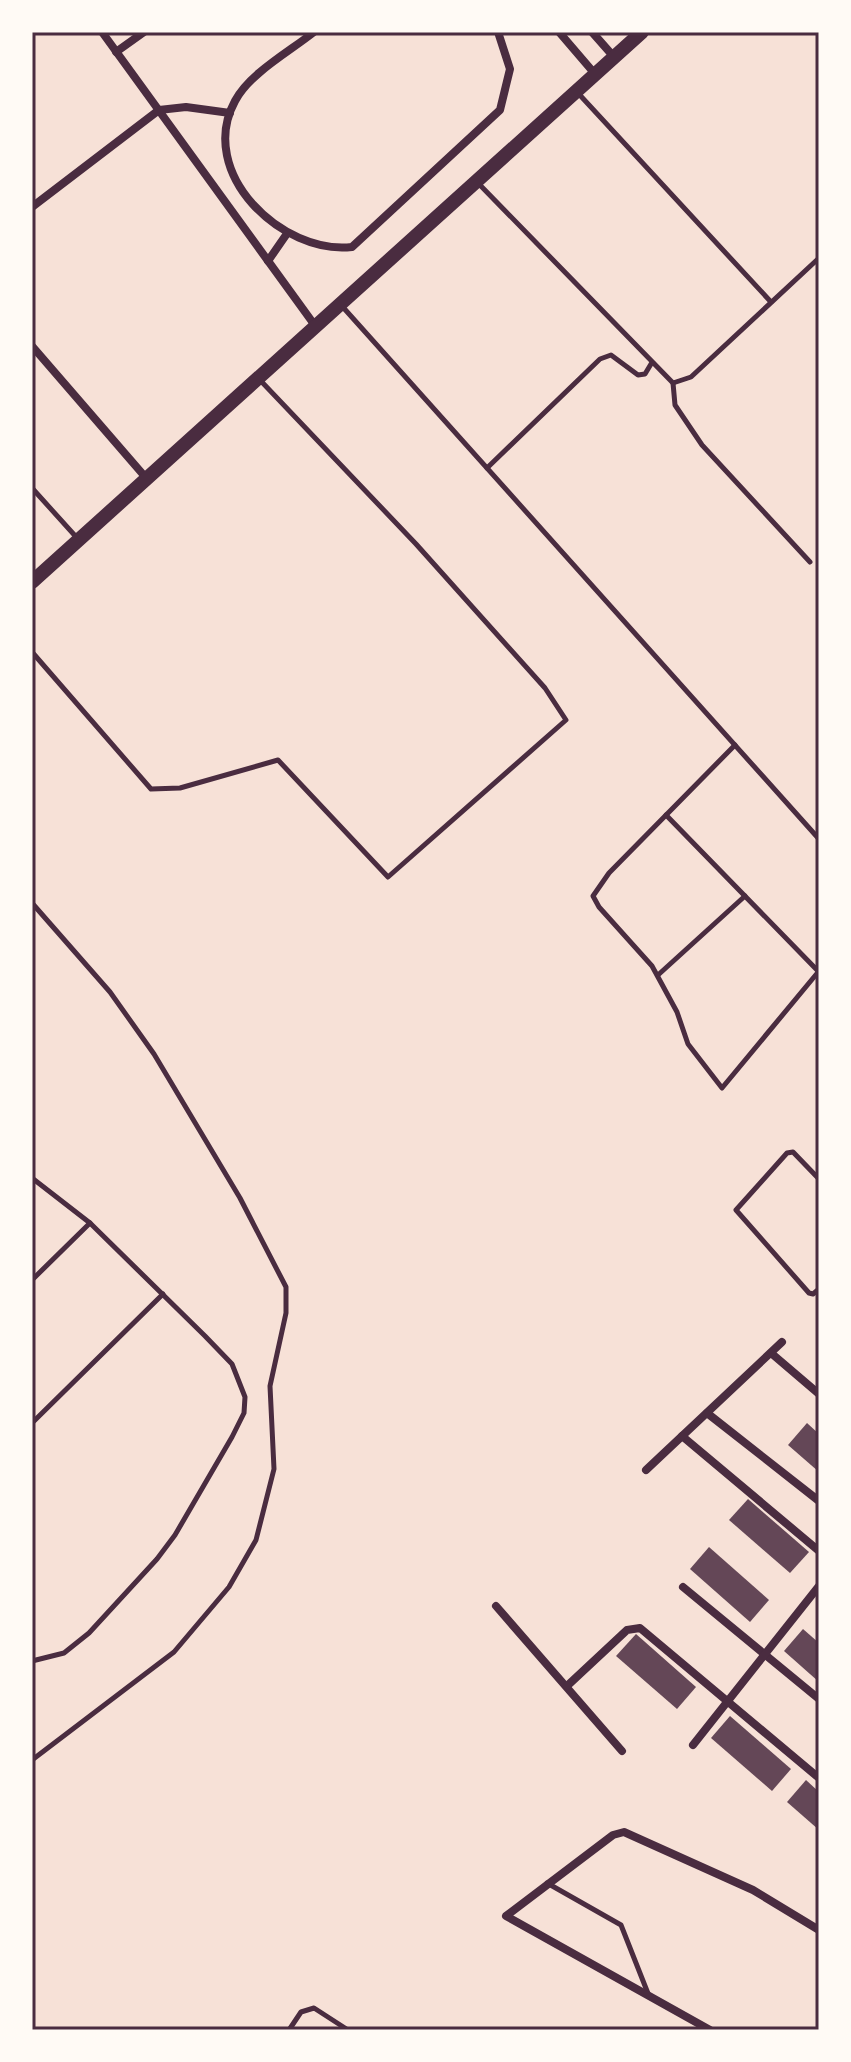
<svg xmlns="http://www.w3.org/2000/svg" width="851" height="2062" viewBox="0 0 851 2062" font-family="'Archivo Narrow',sans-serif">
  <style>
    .building { fill: #644757 }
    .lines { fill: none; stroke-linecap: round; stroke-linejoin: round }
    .service { stroke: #4a2c40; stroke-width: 5 }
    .minor { stroke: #4a2c40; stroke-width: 8 }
    .secondary { stroke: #4a2c40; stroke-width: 14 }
    .neatline { fill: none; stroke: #4a2c40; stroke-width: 3 }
  </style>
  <rect width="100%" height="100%" fill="#f7e1d7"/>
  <!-- building -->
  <g class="building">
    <polygon points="807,1423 819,1434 819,1472 788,1445"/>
    <polygon points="748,1499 809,1552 790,1573 729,1520"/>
    <polygon points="709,1547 769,1600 750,1622 690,1569"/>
    <polygon points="803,1629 819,1643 819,1682 784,1651"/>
    <polygon points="636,1634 696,1687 677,1709 616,1656"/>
    <polygon points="730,1716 791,1769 772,1791 711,1738"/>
    <polygon points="806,1780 819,1792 819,1830 787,1802"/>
  </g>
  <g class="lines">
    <!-- service -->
    <g class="service">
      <polyline points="577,92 771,302"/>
      <polyline points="477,182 673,383 691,377 819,258"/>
      <polyline points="341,305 819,839"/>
      <polyline points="673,383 675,405 702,445 810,562"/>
      <polyline points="487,468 600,359 611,355 638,375 645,374 651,364"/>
      <polyline points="32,488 78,539"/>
      <polyline points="32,652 151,789 180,788 278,760 388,877 566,720 545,688 416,544 259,379"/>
      <polyline points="735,745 609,873 593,896 599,907 652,966 677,1012 688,1044 722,1088 819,971"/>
      <polyline points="666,815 818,971"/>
      <polyline points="32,903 110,992 154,1054 240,1198 286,1287 286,1313 270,1386 274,1469 256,1540 229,1587 174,1652 32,1760"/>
      <polyline points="658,975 745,896"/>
      <polyline points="32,1178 90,1223 205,1336 232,1364 245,1397 244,1413 232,1437 175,1535 157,1559 89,1633 64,1653 32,1661"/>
      <polyline points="819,1179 793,1152 787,1153 736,1210 809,1293 813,1294 819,1289"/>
      <polyline points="32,1280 90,1223"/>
      <polyline points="32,1423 163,1294"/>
      <polyline points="547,1883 621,1925 649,1996"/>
      <polyline points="289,2030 301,2012 314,2008 348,2030"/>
    </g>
    <!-- minor -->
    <g class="minor">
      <polyline points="102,32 316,327"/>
      <path d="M314,32c-25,20 -64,41 -79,69 -39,72 47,154 117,146l148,-137 10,-41 -12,-37"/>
      <polyline points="559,32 595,74"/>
      <polyline points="592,32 614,57"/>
      <polyline points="116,52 144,32"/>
      <polyline points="32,207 159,110 186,107 230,113"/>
      <polyline points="268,261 286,235"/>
      <polyline points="32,346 147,479"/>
      <polyline points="771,1353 819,1394"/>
      <polyline points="707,1413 819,1501"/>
      <polyline points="682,1436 819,1551"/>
      <polyline points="646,1470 782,1342"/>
      <polyline points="683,1587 819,1699"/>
      <polyline points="496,1606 622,1751"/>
      <polyline points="567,1686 627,1630 640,1628 819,1778"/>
      <polyline points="693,1745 819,1586"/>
      <polyline points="710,2030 506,1916 613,1835 624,1832 753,1890 819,1930"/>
    </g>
    <!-- secondary -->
    <polyline class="secondary" points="32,582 642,32"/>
  </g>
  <!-- border -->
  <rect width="851" height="2062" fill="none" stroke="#fffaf5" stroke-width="68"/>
  <rect x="34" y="34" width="783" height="1994" class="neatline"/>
</svg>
